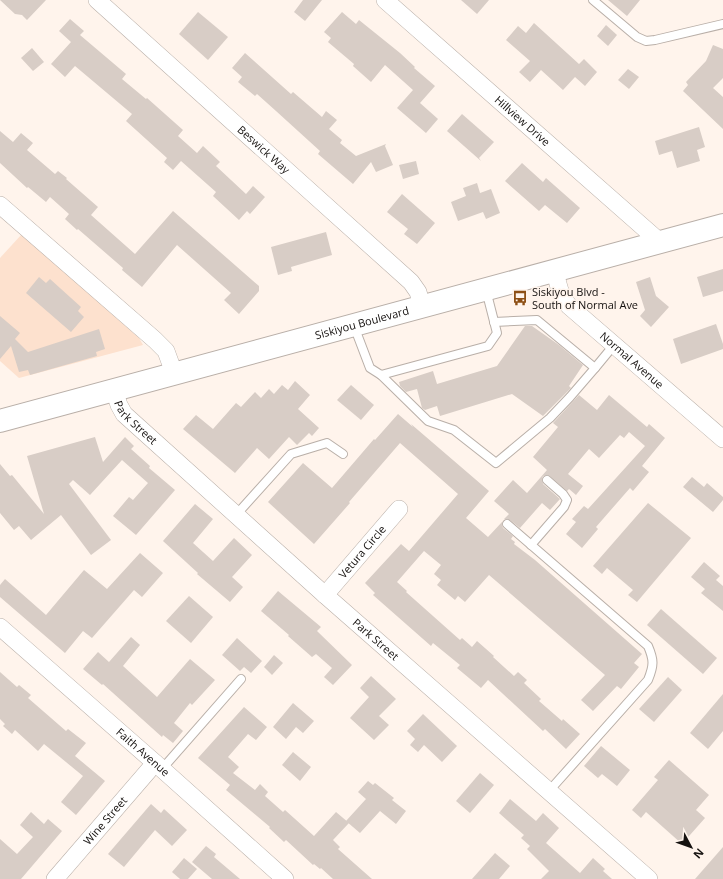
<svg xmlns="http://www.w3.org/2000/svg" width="723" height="879" viewBox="0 0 723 879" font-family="'Open Sans',sans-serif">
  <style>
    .green { fill: #fde1ce }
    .building { fill: #d8cdc6 }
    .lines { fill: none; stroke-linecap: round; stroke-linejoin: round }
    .service-casing { stroke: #b9afa8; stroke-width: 10 }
    .minor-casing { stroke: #b9afa8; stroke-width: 18 }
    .secondary-casing { stroke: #b9afa8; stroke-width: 24 }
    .service { stroke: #fff; stroke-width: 8 }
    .minor { stroke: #fff; stroke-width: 17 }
    .secondary { stroke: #fff; stroke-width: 22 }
    .labels { text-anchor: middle; stroke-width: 3; stroke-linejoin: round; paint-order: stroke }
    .street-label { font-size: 11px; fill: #15110f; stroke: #fff4ec }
    .poi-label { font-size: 11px; fill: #15110f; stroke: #fff4ec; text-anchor: start }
  </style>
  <rect width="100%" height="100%" fill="#fff4ec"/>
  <!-- green -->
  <polygon class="green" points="22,234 139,338 143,345 19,378 0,361 0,258"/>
  <!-- building -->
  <g class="building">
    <polygon points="0,0 46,0 27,20 22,15 15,14"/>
    <polygon points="303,0 322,0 305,21 294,12"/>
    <polygon points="461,0 489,0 477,14"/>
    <polygon points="608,0 640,0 627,16"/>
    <polygon points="198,12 228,37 208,60 179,34"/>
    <polygon points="342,12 356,24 359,20 400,53 415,67 414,68 435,86 420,103 438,119 426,133 397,108 413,90 385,65 371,82 353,66 354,64 328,42 331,38 324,32"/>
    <polygon points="70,19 84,31 80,35 126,74 122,79 146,99 147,98 183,130 178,136 197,153 203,146 220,162 216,166 246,194 253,186 265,197 250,214 247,211 239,220 213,196 216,192 181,161 173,170 164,162 167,158 126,121 132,114 75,66 65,77 51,64 71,42 59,31"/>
    <polygon points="534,23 579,64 584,59 597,72 585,86 575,77 563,90 541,70 530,82 519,72 530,61 506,40 518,26 526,33"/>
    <polygon points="606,25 617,35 608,46 597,36"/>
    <polygon points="713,45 723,49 723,78 713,88 723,97 723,129 683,91 688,85 686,82 706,61"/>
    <polygon points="32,48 44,62 33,71 21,58"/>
    <polygon points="245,53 291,94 293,92 322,117 326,111 337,120 329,129 342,140 340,143 356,156 386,144 385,146 393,165 376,172 371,162 353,184 318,154 320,151 276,111 257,94 255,96 238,82 242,77 232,68"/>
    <polygon points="628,69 639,77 629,89 618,80"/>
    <polygon points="462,114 494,142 479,158 481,161 447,131"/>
    <polygon points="699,127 705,147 697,150 700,161 677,168 672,151 659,155 655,141"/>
    <polygon points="0,131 13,142 21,133 33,143 27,150 55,174 58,171 67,178 66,179 98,207 91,215 135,254 173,211 259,286 259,291 239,314 224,300 231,293 177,245 142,287 122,270 123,268 78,229 77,230 65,219 69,214 50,197 46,202 28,187 27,188 0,163"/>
    <polygon points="416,161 419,174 403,179 399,165"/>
    <polygon points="522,163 543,182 546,178 580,208 567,223 545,205 539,211 505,181"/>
    <polygon points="477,183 480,193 491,189 500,213 486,219 483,212 458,221 451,202 466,196 463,188"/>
    <polygon points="402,194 435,223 417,244 404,234 408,229 387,212"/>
    <polygon points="326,232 332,255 291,267 292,271 278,275 271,247"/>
    <polygon points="723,269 723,291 703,297 697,277"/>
    <polygon points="39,277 46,283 50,279 81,307 78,311 84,317 71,332 26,293"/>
    <polygon points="650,277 656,296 669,307 651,327 640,316 645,310 636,282"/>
    <polygon points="0,316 20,333 15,339 28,352 99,329 105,349 96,352 97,356 30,375 28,370 19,372 11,346 0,359"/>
    <polygon points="716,324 723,344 723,349 681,364 673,339"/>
    <polygon points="525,326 532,326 559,345 583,365 569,386 571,388 543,416 512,394 440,416 437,406 425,410 422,408 417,389 406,392 400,386 399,382 433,371 437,384 497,366"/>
    <polygon points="295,381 310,395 298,409 319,428 312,436 309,433 297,445 289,437 269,459 257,448 235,473 183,429 196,415 213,429 236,403 241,407 255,392 261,398 269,389 274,394 282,385 288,390"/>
    <polygon points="351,385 374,405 361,420 337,400"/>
    <polygon points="579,395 597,410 609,395 647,427 649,424 665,438 642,466 649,472 633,491 630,488 596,527 598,529 582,548 566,534 576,522 572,519 584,506 588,509 645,446 629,432 624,438 620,435 599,458 589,449 568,474 583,486 576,495 569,489 567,491 550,476 548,475 543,476 542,479 543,484 560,499 550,510 542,503 520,528 510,520 504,519 509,514 494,501 513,480 527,493 547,470 533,457 558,427 553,423"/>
    <polygon points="398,414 413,427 411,424 489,491 466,518 488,537 502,522 502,525 503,528 513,536 511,539 515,542 514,544 535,560 642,654 634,663 639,667 621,689 617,686 593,711 581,700 605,675 489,575 465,602 458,596 455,600 437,585 441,580 434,574 441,565 424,551 397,582 407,591 406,592 460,640 462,638 472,647 477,641 494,656 493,657 514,676 518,672 527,680 524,683 541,699 539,701 562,721 563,719 580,734 566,749 545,729 543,731 488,680 481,688 457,668 460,665 433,643 431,646 373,595 375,593 365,583 401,544 409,551 458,494 400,443 349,502 350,503 314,544 268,502 303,463 332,488 374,439 375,440"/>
    <polygon points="95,437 103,462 125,437 134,446 131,449 150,466 149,468 175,490 136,535 113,516 129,497 133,500 148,483 122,460 90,495 73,480 69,484 111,540 91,555 61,515 31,540 19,526 14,530 0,513 0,464 10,476 12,475 44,514 27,456"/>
    <polygon points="692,477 704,487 707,483 723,497 723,500 713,512 683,487"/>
    <polygon points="648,503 691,538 637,602 628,595 633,590 607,568 602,574 593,566"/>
    <polygon points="195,504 213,519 193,543 213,561 234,538 252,555 232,577 243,587 230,602 197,574 198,573 163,541"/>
    <polygon points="140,553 163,573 142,597 134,590 92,638 83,631 65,653 0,597 0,585 5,579 46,615 84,570 107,589"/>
    <polygon points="704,562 720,576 716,580 723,586 723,611 701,593 705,589 691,577"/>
    <polygon points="278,591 321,627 317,631 352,665 333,685 324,677 332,668 316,654 312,657 288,636 289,635 261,611"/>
    <polygon points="189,596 213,617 191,643 166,621"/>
    <polygon points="661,609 717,658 703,674 647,625"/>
    <polygon points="131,637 140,645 123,666 157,697 190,659 215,680 192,705 190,703 174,723 183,731 173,743 163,735 162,737 103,684 102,685 83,669 98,652 109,662"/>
    <polygon points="237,638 262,661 251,673 244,667 240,671 222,655"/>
    <polygon points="274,655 283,663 272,675 264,667"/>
    <polygon points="0,672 17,687 19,685 31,695 28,698 66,731 68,729 86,743 75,756 105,781 76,815 61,802 83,776 44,744 38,751 15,730 12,734 3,726 5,724 0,719"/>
    <polygon points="371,676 396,699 379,716 389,725 374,740 350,718 369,697 360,688"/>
    <polygon points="668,677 682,690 654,722 639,709"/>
    <polygon points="723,694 723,731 708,749 690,733"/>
    <polygon points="293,703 314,721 303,733 296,727 286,739 273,727"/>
    <polygon points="244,707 267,727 256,740 248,734 228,757 239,767 233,773 255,790 260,784 268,792 265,796 283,812 285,810 314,836 336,812 349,823 333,840 340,847 338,849 372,879 333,879 321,868 320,869 314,864 313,865 286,840 284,842 269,828 270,827 226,790 230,785 198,758"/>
    <polygon points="423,714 457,746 442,762 424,745 418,752 410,745 415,739 407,731"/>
    <polygon points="601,746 630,770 617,786 602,774 598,778 584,766"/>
    <polygon points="293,752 311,767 300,781 282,765"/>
    <polygon points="669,760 709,795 696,810 705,818 682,844 646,812 641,818 632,810 658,780 654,777"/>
    <polygon points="480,773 494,785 470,813 456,801"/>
    <polygon points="368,781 373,785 375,783 394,798 392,800 406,811 396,824 380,811 360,833 346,821 366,799 358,792"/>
    <polygon points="510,799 536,821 543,813 559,828 546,843 580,873 593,858 605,869 603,871 612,879 541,879 549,871 527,849 530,846 521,838 524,835 499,813"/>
    <polygon points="151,804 161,813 164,809 187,830 172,846 155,830 124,867 108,854"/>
    <polygon points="31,812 44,824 48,819 62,831 21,879 0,879 0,839 17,854 33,837 20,825"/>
    <polygon points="206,846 216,854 214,857 240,879 212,879 192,862"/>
    <polygon points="723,847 723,879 695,879"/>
    <polygon points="495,853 510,866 499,879 472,879"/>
    <polygon points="184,858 197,869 188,879 180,879 172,872"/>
  </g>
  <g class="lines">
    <!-- service casing -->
    <g class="service-casing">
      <g id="service">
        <polyline points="593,0 637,37 646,41 655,40 723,24"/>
        <polyline points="354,326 370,368 381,375 488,346 497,333 486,290"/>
        <polyline points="595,368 614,345"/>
        <polyline points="381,375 428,421 454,430 496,463 550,418 570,397 595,368 537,320 494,322"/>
        <polyline points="236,515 291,454 327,443 343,454"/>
        <path d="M507,524l141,122c6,14 6,19 0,34l-99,111"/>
        <polyline points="531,545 564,507 567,500 563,494 547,480"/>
        <polyline points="162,769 241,679"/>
      </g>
    </g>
    <!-- minor casing -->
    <g class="minor-casing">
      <g id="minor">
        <path id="s1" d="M97,0l314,282 7,10 4,14"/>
        <path id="s2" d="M385,0l275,242"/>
        <polyline points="0,205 155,340 166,351 174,373"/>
        <path id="s3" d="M555,271c3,13 5,25 14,35l154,133"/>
        <path id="s4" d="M114,390l5,15 5,9 201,181 324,284"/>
        <path id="s5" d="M325,595l74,-86"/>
        <path id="s6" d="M0,627l162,142 123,110"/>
        <path id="s7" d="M55,879l100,-116"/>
      </g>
    </g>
    <!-- secondary casing -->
    <g class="secondary-casing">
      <g id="secondary">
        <path id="s8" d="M0,421l723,-196"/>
      </g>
    </g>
    <!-- service -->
    <use href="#service" class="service"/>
    <!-- minor -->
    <use href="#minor" class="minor"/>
    <!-- secondary -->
    <use href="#secondary" class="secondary"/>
  </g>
  <!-- icons -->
  <defs>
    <g id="bus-bare" transform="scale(1.2)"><path d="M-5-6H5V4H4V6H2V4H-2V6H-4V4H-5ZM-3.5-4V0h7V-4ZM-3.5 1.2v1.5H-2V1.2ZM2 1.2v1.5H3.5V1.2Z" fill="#8d4f14" stroke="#fff4ec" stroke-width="2.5" paint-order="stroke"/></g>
  </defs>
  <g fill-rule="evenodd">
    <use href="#bus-bare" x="520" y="298"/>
  </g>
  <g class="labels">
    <!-- street labels -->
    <g class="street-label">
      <text dy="4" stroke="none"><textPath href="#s2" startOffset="183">Hillview Drive</textPath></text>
      <text dy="4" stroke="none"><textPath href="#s1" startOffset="224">Beswick Way</textPath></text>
      <text dy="4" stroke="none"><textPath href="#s8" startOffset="375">Siskiyou Boulevard</textPath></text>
      <text dy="4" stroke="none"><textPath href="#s3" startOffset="121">Normal Avenue</textPath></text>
      <text dy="4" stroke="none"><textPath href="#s4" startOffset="40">Park Street</textPath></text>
      <text dy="4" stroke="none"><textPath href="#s5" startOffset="57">Vetura Circle</textPath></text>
      <text dy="4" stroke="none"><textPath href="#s4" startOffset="364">Park Street</textPath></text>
      <text dy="4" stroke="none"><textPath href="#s6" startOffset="190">Faith Avenue</textPath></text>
      <text dy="4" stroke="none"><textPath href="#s7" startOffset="77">Wine Street</textPath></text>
    </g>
    <!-- poi labels -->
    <g class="poi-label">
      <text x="532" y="296">Siskiyou Blvd -<tspan x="532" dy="13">South of Normal Ave</tspan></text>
    </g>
  </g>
  <!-- north arrow -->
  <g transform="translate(691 847) rotate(131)" stroke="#fff4ec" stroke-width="3" paint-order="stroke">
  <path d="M0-3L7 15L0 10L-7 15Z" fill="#15110f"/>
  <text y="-6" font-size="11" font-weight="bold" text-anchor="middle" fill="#15110f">N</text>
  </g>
</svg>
